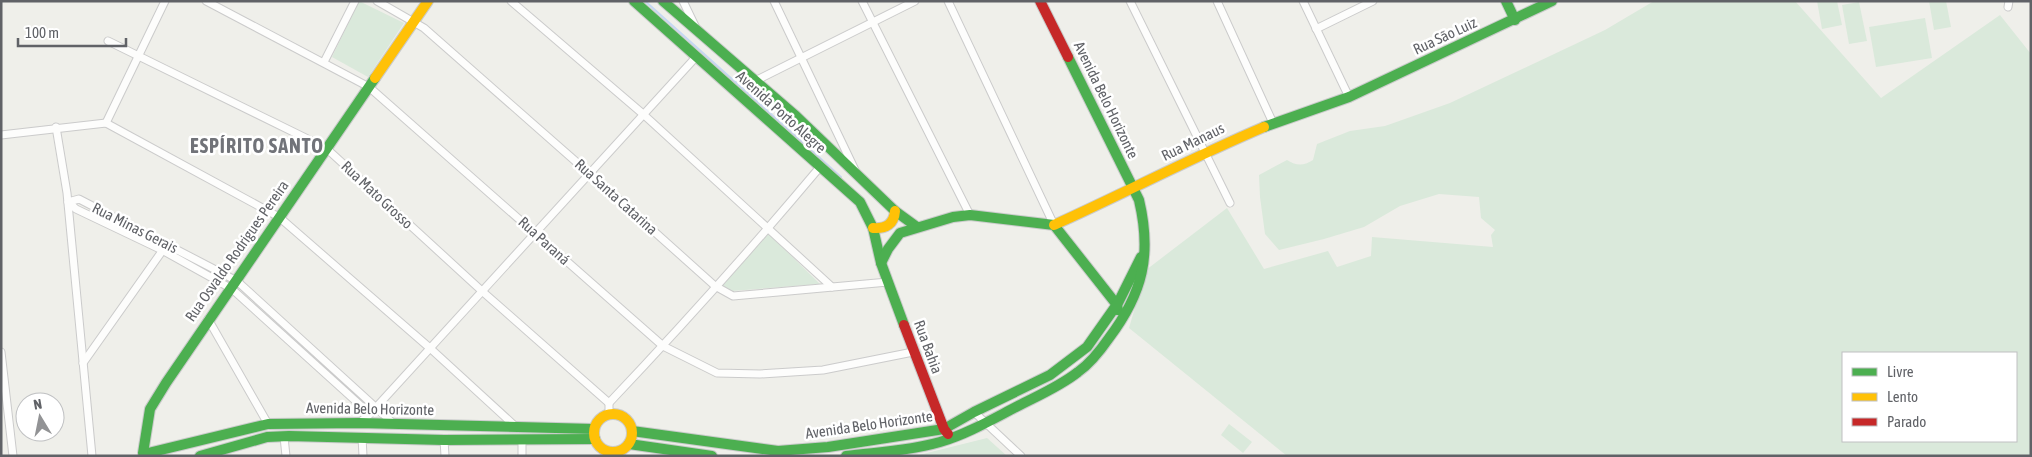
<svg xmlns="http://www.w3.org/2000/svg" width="2032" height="457" viewBox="0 0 2032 457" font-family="'Asap Condensed',sans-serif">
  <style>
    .green { fill: #dae9db; fill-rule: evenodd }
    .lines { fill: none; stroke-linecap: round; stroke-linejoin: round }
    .stream { stroke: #c5d7f2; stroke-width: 2 }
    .street-casing { stroke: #cbcbcb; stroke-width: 9 }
    .fast-casing { stroke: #cacbcb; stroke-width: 12 }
    .slow-casing { stroke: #cacbcb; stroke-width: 12 }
    .jam-casing { stroke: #cacbcb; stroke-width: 12 }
    .street { stroke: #fdfdfc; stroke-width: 7 }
    .fast { stroke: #4caf50; stroke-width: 10 }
    .slow { stroke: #ffc107; stroke-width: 10 }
    .jam { stroke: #c62828; stroke-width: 10 }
    .labels { text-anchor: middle; stroke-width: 5; stroke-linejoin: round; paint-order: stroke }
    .street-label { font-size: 15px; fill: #606267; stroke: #fff }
    .district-label { font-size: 20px; font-weight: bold; letter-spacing: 1px; fill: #717379; stroke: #fff }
  </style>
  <rect width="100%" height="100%" fill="#efefea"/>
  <!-- green -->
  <g class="green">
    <polygon points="359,1 404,23 368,77 332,57"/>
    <path d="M1654,1h141l86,97 119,-83 31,39v402h-744l-158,-128 17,-58 81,-62 37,61 64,-18 9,16 34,-11 1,-19 121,10 -2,-12 4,-5 -14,-12 -2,-21 -40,-3 -39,12 -36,21 -40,12 -45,11 -14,-16 -5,-37 -1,-22 28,-15c10,6 16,6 26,0l4,-16 33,-13 35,-5 65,-23 155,-73zM1843,353h173v88h-173z"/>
    <polygon points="1817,1 1837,1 1842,25 1822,29"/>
    <polygon points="1929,1 1946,1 1951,27 1934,30"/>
    <polygon points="1859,2 1867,41 1849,44 1842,5"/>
    <polygon points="1925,18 1932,58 1876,67 1869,27"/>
    <polygon points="768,233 820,284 732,291 721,285"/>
    <polygon points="1229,424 1252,442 1243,453 1221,435"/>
    <polygon points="987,438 1007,456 915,456"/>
  </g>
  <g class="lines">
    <!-- stream -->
    <polyline class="stream" points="645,1 841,177"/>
    <!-- street casing -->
    <g class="street-casing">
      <g id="street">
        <polyline points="206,1 369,87 663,346 717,373 760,374 823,370 913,352"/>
        <polyline points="377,1 424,28 590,174 715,286 733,296 888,282"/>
        <polyline points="511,1 643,114 832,287"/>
        <polyline points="683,1 696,28"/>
        <polyline points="774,1 855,170"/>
        <polyline points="862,1 970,215"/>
        <polyline points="948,1 1054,225"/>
        <polyline points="1130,1 1230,203"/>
        <polyline points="1217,1 1273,123"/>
        <polyline points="1303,1 1349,97"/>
        <polyline points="2008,7 2009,1"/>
        <polyline points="1316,29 1373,1"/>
        <polyline points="108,41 326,148 483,292 609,403"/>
        <polyline points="324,62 355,1"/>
        <polyline points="755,81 915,1"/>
        <polyline points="106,123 165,1"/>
        <polyline points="56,127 67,193 92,456"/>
        <polyline points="1,135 106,123 279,217 431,349 515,426"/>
        <polyline points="208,319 268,424"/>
        <polyline points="1,352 13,456"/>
        <polyline points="83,363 165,247"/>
        <polyline points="974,412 1021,456"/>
        <polyline points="370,414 232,289 162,250 76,209 68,202 79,199 237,281 394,424"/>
        <path d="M609,414v-11c73,-77 143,-155 211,-236"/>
        <polyline points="359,423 370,414 696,57"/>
        <polyline points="284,437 286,456"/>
        <polyline points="362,437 363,456"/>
        <polyline points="444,440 445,456"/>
        <polyline points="522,440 522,456"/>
      </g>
    </g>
    <!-- fast casing -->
    <g class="fast-casing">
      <g id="fast">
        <polyline points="634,1 860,202 873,228 881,263 904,325"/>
        <polyline points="663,1 796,116 895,211 917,227"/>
        <polyline points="1506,1 1515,20"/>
        <polyline points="1264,127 1349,97 1552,1"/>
        <polyline points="881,263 888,249 900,233 953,217 970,215 1054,225 1117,305 1118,310"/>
        <polyline points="632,431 778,451 828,447 944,429 974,412 1050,375 1087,347 1118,303 1141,257"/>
        <polyline points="629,444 712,456"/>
        <polyline points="143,453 150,409 166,383 375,78"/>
        <polyline points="148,453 268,424 359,423 594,429"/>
        <polyline points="200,456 267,437 289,436 444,440 595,439"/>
        <path d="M846,456c31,-4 63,-5 94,-14 27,-8 51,-22 76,-35 21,-11 43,-20 62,-35 13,-9 22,-21 31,-34 34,-45 43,-83 30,-138l-71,-143"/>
      </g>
    </g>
    <!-- slow casing -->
    <g class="slow-casing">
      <g id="slow">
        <polyline points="375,78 428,1"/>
        <path d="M1054,225c71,-32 139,-68 210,-98"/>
        <path d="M873,228c13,1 21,-4 22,-17"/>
        <circle cx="613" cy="433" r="19"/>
      </g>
    </g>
    <!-- jam casing -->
    <g class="jam-casing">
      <g id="jam">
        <polyline points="1040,1 1068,57"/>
        <polyline points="904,325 944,429 948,434"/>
      </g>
    </g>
    <!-- street -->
    <use href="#street" class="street"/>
    <!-- fast -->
    <use href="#fast" class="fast"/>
    <!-- slow -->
    <use href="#slow" class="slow"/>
    <!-- jam -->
    <use href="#jam" class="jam"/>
  </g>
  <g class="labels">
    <!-- street labels -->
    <g class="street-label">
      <text transform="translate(1445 36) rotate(-25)" y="5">Rua São Luiz</text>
      <text transform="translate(1106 100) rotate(64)" y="5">Avenida Belo Horizonte</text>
      <text transform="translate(781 112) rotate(42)" y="5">Avenida Porto Alegre</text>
      <text transform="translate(1193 142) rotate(-26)" y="5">Rua Manaus</text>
      <text transform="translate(377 195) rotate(43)" y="5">Rua Mato Grosso</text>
      <text transform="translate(616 197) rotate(42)" y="5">Rua Santa Catarina</text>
      <text transform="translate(135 228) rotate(27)" y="5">Rua Minas Gerais</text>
      <text transform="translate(544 241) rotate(42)" y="5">Rua Paraná</text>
      <text transform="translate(237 251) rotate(-55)" y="5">Rua Osvaldo Rodrigues Pereira</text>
      <text transform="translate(928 347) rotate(70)" y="5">Rua Bahia</text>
      <text transform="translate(370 409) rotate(1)" y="5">Avenida Belo Horizonte</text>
      <text transform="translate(869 425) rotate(-8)" y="5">Avenida Belo Horizonte</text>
    </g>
    <!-- district labels -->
    <g class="district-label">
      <text x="257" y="153">ESPÍRITO SANTO</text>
    </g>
  </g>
  <!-- border -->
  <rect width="2032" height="457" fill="none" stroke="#606267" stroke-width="5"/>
  <!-- legend -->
  <rect x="1842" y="352" width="175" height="90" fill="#ffffff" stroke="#bfc0c2"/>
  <rect x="1852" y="368" width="25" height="8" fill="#4caf50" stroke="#bfc0c2"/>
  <text x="1887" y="377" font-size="15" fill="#606267">Livre</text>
  <rect x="1852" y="393" width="25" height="8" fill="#ffc107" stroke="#bfc0c2"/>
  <text x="1887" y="402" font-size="15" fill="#606267">Lento</text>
  <rect x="1852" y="418" width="25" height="8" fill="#c62828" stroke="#bfc0c2"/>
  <text x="1887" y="427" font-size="15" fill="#606267">Parado</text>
  <!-- north arrow -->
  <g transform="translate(40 417) rotate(350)"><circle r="24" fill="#ffffff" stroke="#bfc0c2"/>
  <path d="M0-4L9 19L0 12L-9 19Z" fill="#929395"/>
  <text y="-8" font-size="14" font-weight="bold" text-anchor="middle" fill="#606267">N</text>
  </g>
  <!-- scale -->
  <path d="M18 38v8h108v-8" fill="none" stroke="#606267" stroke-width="2.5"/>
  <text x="25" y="38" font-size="15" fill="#606267" stroke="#ffffff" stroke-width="4" paint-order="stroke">100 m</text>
</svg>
